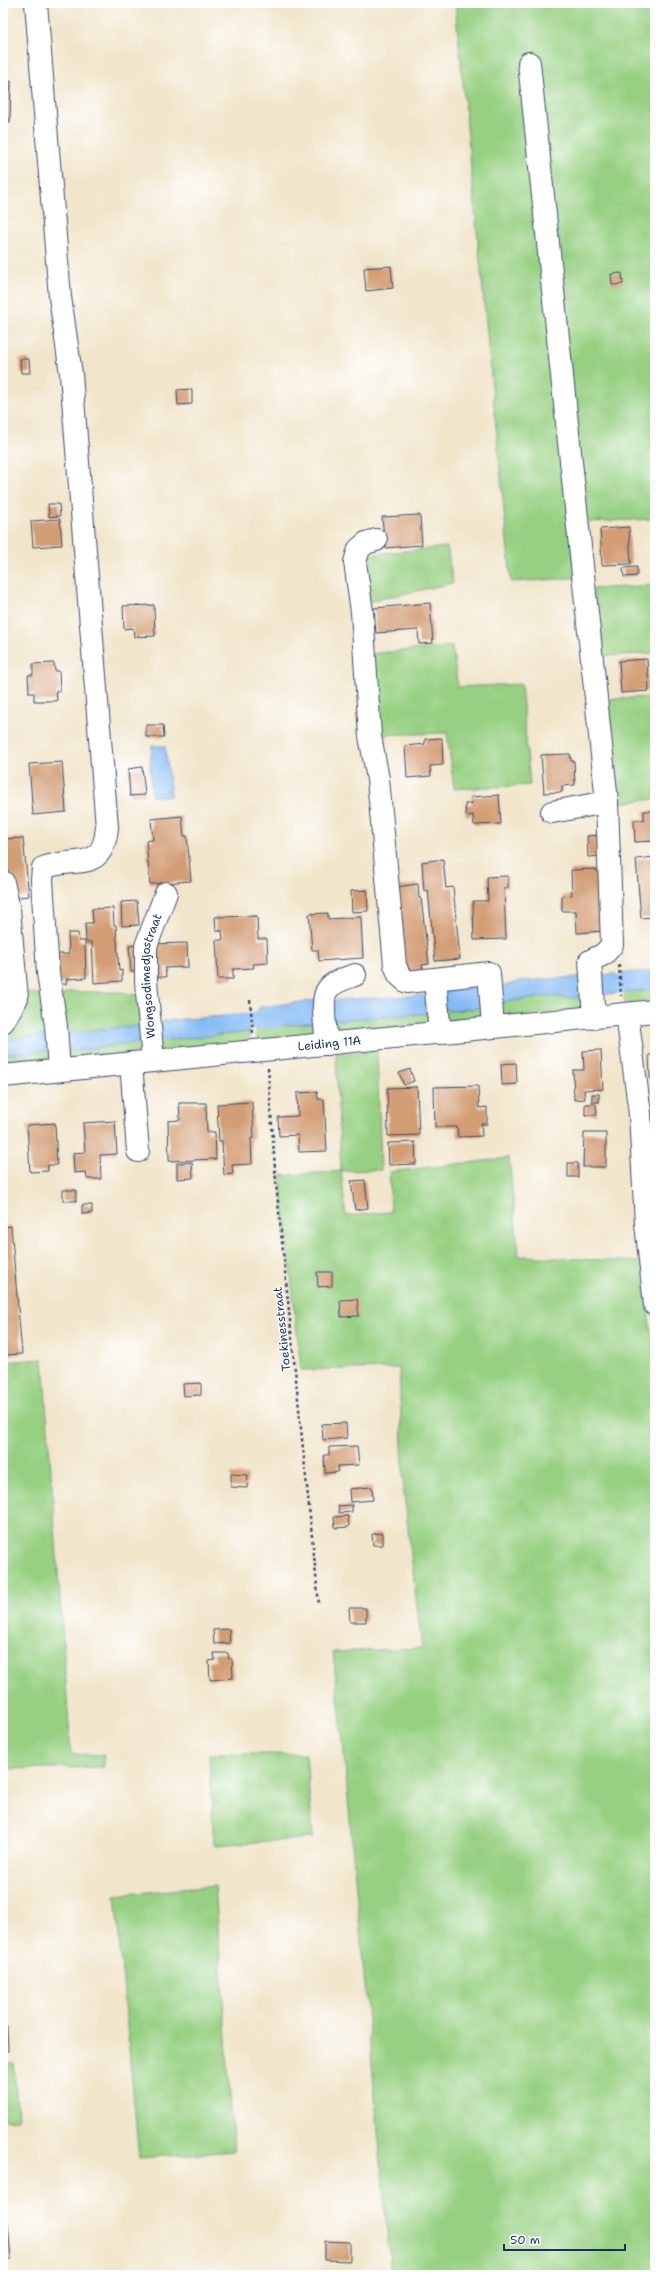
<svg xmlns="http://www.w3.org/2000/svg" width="658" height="2278" viewBox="0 0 658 2278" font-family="'Shantell Sans',sans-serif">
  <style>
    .green { fill: #97d082; stroke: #598070 }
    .water { fill: #84baf4; stroke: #5074a9 }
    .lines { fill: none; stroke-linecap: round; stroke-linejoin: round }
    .canal { stroke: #84baf4; stroke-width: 17 }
    .building { fill: #d39d74 }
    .minor-casing { stroke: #3b4a6e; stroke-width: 24 }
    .path { stroke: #3b4a6e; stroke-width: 2.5; stroke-dasharray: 3 3; stroke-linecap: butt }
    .minor { stroke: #fff; stroke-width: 22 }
    .labels { text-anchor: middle; stroke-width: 3; stroke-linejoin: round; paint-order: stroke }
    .street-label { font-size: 12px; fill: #1b2f5e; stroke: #fff }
  </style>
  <rect width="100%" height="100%" fill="#fff"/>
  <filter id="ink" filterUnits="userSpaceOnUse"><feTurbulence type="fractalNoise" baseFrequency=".025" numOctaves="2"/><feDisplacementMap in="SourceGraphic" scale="8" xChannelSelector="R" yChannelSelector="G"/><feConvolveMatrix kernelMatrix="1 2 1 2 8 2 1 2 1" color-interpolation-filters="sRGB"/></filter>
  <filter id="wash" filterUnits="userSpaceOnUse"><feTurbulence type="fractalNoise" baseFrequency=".012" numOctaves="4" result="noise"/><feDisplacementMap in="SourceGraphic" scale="16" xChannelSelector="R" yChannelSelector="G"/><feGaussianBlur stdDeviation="0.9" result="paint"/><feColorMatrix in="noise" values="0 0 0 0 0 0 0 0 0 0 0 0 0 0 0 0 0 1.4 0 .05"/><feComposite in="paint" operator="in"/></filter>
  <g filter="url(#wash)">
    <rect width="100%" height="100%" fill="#f1e5ca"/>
    <!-- green -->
    <g class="green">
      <polygon points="455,3 655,3 655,519 586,522 592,577 511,582"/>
      <polygon points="447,547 453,583 366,602 365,555"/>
      <polygon points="655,585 655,653 601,656 593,589"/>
      <polygon points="452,646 458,687 521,684 530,785 454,789 447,733 376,735 369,654"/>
      <polygon points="655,697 655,799 616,803 605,699"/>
      <polygon points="655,990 655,1005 625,1008 624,992"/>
      <polygon points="68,992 120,992 144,996 147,1029 62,1035 60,1004 63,995"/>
      <polygon points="24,993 45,994 53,1035 3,1040 3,1029"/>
      <polygon points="550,996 568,998 589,996 588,1008 503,1018 496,1003"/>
      <polygon points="442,1006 449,1011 487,1007 487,1019 447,1021"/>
      <polygon points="427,1013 433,1023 335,1034 330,1017 338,1020"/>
      <polygon points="321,1022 316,1036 261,1041 257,1038 256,1028"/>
      <polygon points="249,1032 249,1042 159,1051 156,1037 167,1040"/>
      <polygon points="148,1041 150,1051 70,1061 62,1047 71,1051"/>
      <polygon points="54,1050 54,1063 3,1067 3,1054"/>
      <polygon points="377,1051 381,1170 341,1171 346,1216 391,1212 389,1172 509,1158 519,1256 642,1262 655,1365 655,2275 391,2275 342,1732 333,1652 422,1648 404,1494 399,1368 301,1370 280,1176 341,1171 336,1054"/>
      <polygon points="43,1359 71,1754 104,1755 104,1767 3,1769 3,1362"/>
      <polygon points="209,1754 306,1754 313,1838 214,1845"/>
      <polygon points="215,1886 234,2151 139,2158 115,1895"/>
      <polygon points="3,2063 14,2063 18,2119 3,2120"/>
    </g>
    <!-- water -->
    <g class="water">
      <polygon points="152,746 165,746 171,796 152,796 150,767"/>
      <polygon points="655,971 655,990 624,992 623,973"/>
      <polygon points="616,974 618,993 597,995 599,975"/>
      <polygon points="580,977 589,996 568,998 550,996 496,1003 495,989 520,981"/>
      <polygon points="476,987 486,989 487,1007 449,1011 442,1006 446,990"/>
      <polygon points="428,995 427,1013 338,1020 330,1017 329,1005 336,1000"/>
      <polygon points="317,1000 321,1022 256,1028 256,1012 260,1007"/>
      <polygon points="248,1014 249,1032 167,1040 156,1037 155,1027 163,1021"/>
      <polygon points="134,1026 147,1029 148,1041 71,1051 62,1047 62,1035 68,1033"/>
      <polygon points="53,1035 54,1050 3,1054 3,1040"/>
    </g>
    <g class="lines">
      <!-- canal -->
      <g class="canal">
        <polyline points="594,986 655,980"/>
        <polyline points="226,1024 279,1018"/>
      </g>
    </g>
    <g id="blocks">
      <!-- building -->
      <g class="building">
        <polygon points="11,81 10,122 3,122 3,82"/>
        <polygon points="391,266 393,288 366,291 364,268"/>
        <polygon points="622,273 623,284 612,285 611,274"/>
        <polygon points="20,359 29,359 30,373 21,373"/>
        <polygon points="192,389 192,404 178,405 177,390"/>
        <polygon points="48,504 59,504 60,516 49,517"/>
        <polygon points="420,515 422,545 385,548 382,517"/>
        <polygon points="60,519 62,545 33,547 31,521"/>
        <polygon points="629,527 631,564 602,565 600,529"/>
        <polygon points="637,567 637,576 624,577 623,568"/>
        <polygon points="430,603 433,643 419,644 418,630 376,633 374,608"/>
        <polygon points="154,605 155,636 134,637 133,628 124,629 123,606"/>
        <polygon points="647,659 649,691 621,693 619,661"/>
        <polygon points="54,663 55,671 59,671 60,691 56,691 57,701 34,701 34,693 29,693 28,675 33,675 33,664"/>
        <polygon points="146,725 163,725 164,737 146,737"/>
        <polygon points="442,738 443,765 430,766 431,776 407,778 405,746 425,744 425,739"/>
        <polygon points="570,754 571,761 574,761 575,785 562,786 562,792 544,793 541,755"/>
        <polygon points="62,762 66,812 33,815 29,764"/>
        <polygon points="142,767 145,795 130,796 128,769"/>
        <polygon points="499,795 501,824 474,825 473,815 466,816 465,804 472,804 471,797"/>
        <polygon points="644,811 655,811 655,841 635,842 634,820 644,820"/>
        <polygon points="182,816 184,836 187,836 191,881 150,884 146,841 153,840 151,819"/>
        <polygon points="601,835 603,856 588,857 587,836"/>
        <polygon points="23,838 29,896 9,898 3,839"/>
        <polygon points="655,857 655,917 641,918 636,859"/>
        <polygon points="443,859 446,888 453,887 460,959 435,961 428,890 424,891 422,862"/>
        <polygon points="596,869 596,871 601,871 604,931 577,933 576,911 562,911 562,896 572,895 571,870"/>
        <polygon points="508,876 508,888 504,888 506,939 474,940 473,901 488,901 487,877"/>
        <polygon points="418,884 419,898 421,898 429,964 422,965 424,975 410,976 409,968 401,969 396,887"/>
        <polygon points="367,890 368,911 352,912 351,891"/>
        <polygon points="137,901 139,925 122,926 121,902"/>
        <polygon points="113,908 114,925 116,925 119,971 122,970 122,981 94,983 92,942 86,942 85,923 93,923 92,909"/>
        <polygon points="328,913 328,919 361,917 363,958 319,961 318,950 312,950 309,914"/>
        <polygon points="257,916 258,939 267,939 268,963 253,964 254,968 233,969 233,979 218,979 216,940 223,940 222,931 216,931 215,917"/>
        <polygon points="68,933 78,933 79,941 85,941 86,978 67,979 66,984 55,984 53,954 69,954"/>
        <polygon points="187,943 188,967 165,968 166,977 150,977 149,944"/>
        <polygon points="137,945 139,971 131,972 129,946"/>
        <polygon points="601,1050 603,1089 584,1090 585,1099 574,1100 573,1070 584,1070 583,1051"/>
        <polygon points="649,1055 655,1055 655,1093 653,1078 650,1078"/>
        <polygon points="516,1063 517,1084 502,1085 501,1064"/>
        <polygon points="410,1069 414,1081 404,1085 399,1073"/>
        <polygon points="478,1086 479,1108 487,1107 487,1124 481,1124 482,1136 458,1137 457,1127 435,1127 434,1087"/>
        <polygon points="417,1087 419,1135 388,1136 387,1088"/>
        <polygon points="317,1092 318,1099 324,1099 327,1151 299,1152 298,1135 279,1136 278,1117 298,1116 297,1093"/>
        <rect x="592" y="1094" width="7" height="8"/>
        <polygon points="252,1102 254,1138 251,1138 252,1164 232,1165 233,1174 224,1175 222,1141 219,1141 217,1104"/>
        <polygon points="179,1103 206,1103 207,1132 215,1132 216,1159 169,1161 168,1121 180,1120"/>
        <polygon points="585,1104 596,1104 597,1115 585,1115"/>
        <polygon points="652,1119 655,1119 655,1140 654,1140"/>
        <polygon points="115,1121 117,1154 100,1155 101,1179 87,1179 86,1172 74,1173 73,1153 85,1152 83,1123"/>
        <polygon points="55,1123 57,1165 48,1165 48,1171 30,1172 27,1125"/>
        <polygon points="584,1133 606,1133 606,1167 583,1167"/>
        <polygon points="415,1142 416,1164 389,1165 388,1143"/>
        <polygon points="192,1162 193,1178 177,1179 177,1163"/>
        <rect x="568" y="1163" width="10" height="14"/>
        <polygon points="365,1180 368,1208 355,1210 351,1181"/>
        <rect x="63" y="1190" width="13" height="11"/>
        <polygon points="82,1205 92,1205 92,1213 82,1214"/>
        <polygon points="11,1226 22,1354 3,1355 3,1227"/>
        <polygon points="317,1272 332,1272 332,1286 318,1287"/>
        <polygon points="357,1299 359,1316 341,1317 340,1300"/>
        <polygon points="201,1383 201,1395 184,1396 183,1384"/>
        <polygon points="346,1423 347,1438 323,1440 322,1424"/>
        <polygon points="357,1446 359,1465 338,1466 338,1472 325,1473 324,1455 329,1455 329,1447"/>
        <polygon points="231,1474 248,1475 247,1488 231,1487"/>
        <polygon points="372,1487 373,1500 350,1502 349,1489"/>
        <polygon points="352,1505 352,1512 339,1513 338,1506"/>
        <polygon points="348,1516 349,1527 335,1528 334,1517"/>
        <polygon points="383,1533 383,1545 373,1545 372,1534"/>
        <polygon points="349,1608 366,1608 366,1622 350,1622"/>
        <polygon points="229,1629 230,1643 214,1644 213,1630"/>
        <polygon points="214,1653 228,1653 229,1659 232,1659 233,1678 210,1680 209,1661 215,1660"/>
        <polygon points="7,2026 8,2051 3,2051 3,2027"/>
        <polygon points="8,2224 11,2259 3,2260 3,2225"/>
        <polygon points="325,2241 350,2242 350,2261 325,2260"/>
      </g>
    </g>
  </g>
  <g filter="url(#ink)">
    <use href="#blocks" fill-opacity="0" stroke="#3b4a6e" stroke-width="1"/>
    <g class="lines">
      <!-- minor casing -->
      <g class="minor-casing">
        <g id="minor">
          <path d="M36,3l24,294 11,77 36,453c-4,48 -32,28 -64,41l-1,12 6,93 8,53 3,44"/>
          <polyline points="529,63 607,802 612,945 604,954 590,961 594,1018"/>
          <polyline points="376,540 366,543 359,549 355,562 362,612 370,736 378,779 395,965 399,975 407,982 489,973 493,1027"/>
          <polyline points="552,812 607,802"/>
          <polyline points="3,882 9,910 17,998 3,1022"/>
          <polyline points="435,980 440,1033"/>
          <polyline points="627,1014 640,1114 646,1224 655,1305"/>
          <path d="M327,1044c-1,-13 -7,-46 1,-55 6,-8 19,-11 27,-14"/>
          <path id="s1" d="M153,1061l-7,-80v-35l20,-53"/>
          <polyline points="131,1063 138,1151"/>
          <path id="s2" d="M3,1076l652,-65"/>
        </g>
      </g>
      <!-- path -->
      <g class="path">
        <polyline points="619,965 621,996"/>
        <polyline points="250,1000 253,1033"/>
        <polyline points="268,1068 276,1183 319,1605"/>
      </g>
      <!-- minor -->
      <use href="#minor" class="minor"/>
    </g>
  </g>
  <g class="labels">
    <!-- street labels -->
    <g class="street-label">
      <text dy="4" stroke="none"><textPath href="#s1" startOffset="86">Wongsodimedjostraat</textPath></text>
      <text dy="4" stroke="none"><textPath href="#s2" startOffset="328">Leiding 11A</textPath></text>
      <text transform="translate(282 1329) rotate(-96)" y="4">Toekinesstraat</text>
    </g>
  </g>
  <!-- margin -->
  <rect width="658" height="2278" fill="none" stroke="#fff" stroke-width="16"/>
  <!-- scale -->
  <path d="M504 2244v6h121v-6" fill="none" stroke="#1b2f5e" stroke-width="2"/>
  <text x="510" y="2244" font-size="12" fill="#1b2f5e" stroke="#ffffff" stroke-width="3" paint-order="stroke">50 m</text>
</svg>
